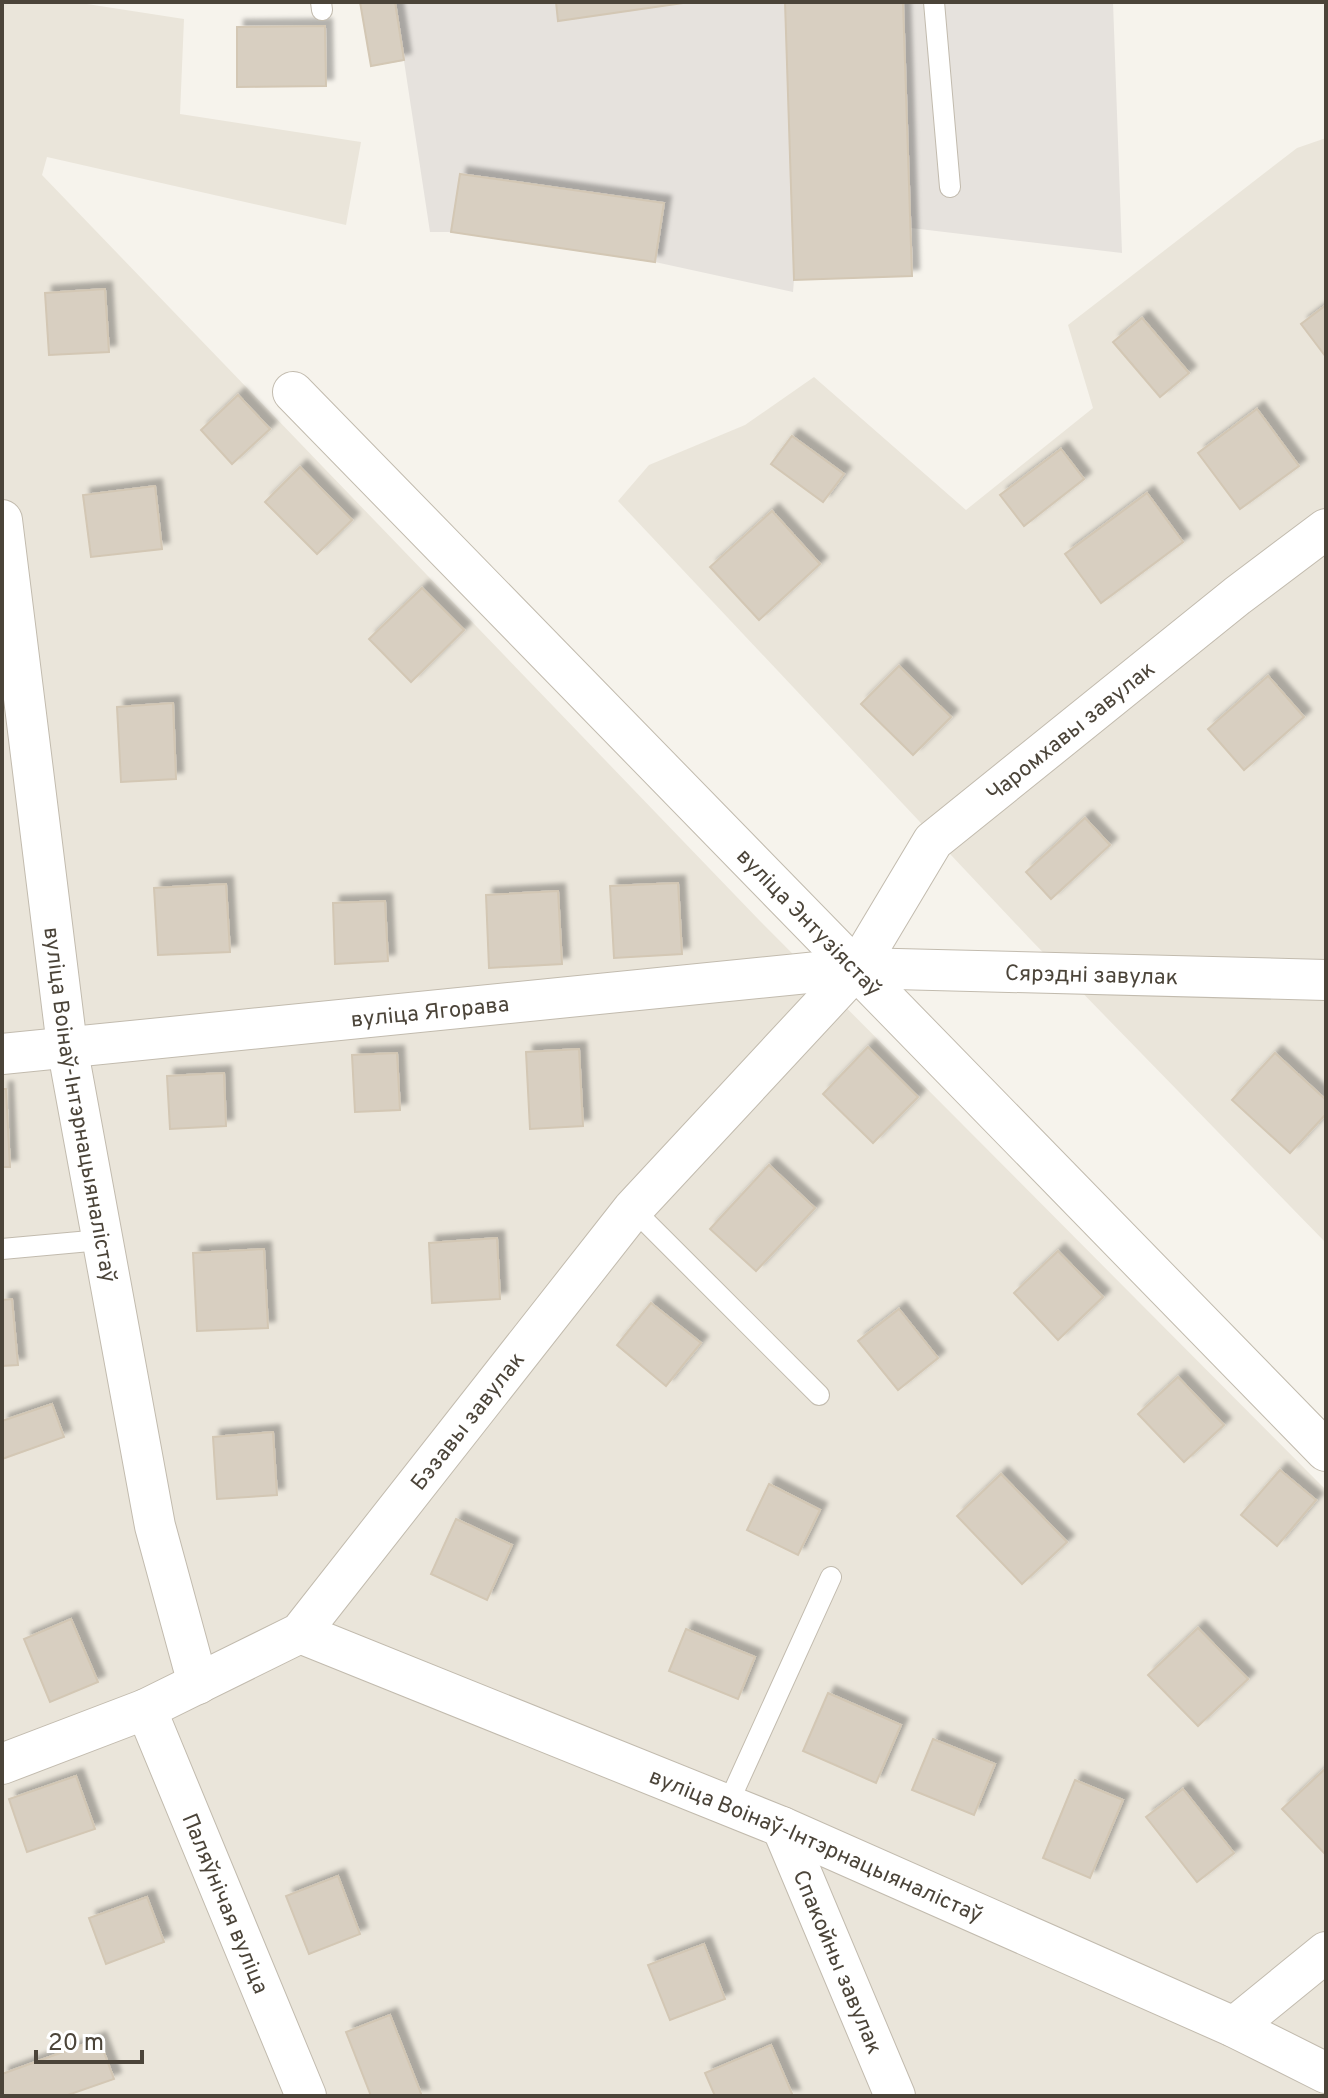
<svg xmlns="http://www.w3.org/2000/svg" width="1328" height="2098" viewBox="0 0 1328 2098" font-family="Overpass,sans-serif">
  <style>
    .residential { fill: #eae5da }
    .industrial { fill: #e6e2dd }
    .building { fill: #d8cfc1; stroke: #d3c7b4; stroke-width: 2; filter: url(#shadow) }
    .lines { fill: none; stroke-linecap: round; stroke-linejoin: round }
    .service-casing { stroke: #c2bbae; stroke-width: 22 }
    .minor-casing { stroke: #c2bbae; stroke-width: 42 }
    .service { stroke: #fff; stroke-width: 20 }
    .minor { stroke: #fff; stroke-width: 40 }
    .labels { text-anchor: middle; stroke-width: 8; stroke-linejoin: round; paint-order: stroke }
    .street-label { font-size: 22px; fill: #4b4439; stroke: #fff }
  </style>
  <defs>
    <filter id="shadow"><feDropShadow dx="7" dy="-7" stdDeviation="2" flood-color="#0004"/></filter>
  </defs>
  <rect width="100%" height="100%" fill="#f6f3ec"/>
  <!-- residential -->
  <g class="residential">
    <polygon points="2,2 74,2 184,19 180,114 361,142 346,225 47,157 42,175 760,921 1326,1490 1326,2096 2,2096"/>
    <polygon points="1326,138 1326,1243 1031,940 618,501 649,465 745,425 814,377 966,510 1093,408 1068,325 1297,148"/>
  </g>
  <!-- industrial -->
  <polygon class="industrial" points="360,2 1113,2 1122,253 911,228 912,276 794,280 793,292 655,262 451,232 430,232 404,61 371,66"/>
  <!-- building -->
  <g class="building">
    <polygon points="360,2 395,2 404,60 371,66"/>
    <polygon points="556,2 690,2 558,21"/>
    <polygon points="785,2 903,2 912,276 794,280"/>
    <polygon points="325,26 326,86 237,87 237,27"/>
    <polygon points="460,174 664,203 655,262 451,232"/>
    <polygon points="105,289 109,352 49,355 45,293"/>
    <polygon points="1326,305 1326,357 1301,324"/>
    <polygon points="1142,318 1189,373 1160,397 1113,342"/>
    <polygon points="238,395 270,429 232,464 201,430"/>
    <polygon points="1257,409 1299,466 1240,509 1198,453"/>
    <polygon points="792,436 844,474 823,502 771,464"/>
    <polygon points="1061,449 1084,479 1024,526 1000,495"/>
    <polygon points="300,467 352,520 317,554 265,502"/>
    <polygon points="155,486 162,549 91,557 83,495"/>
    <polygon points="1147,493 1183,542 1101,603 1065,554"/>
    <polygon points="772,511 820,564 759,620 710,567"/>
    <polygon points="422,588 464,630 411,682 369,639"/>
    <polygon points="899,666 951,717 913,755 861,704"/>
    <polygon points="1268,676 1304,717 1244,770 1208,729"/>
    <polygon points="173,703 176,779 121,782 117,707"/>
    <polygon points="1085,818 1110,845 1051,899 1026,872"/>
    <polygon points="678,883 682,954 614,958 610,886"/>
    <polygon points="226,884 230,952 158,955 154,888"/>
    <polygon points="558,891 562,964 489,968 486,895"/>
    <polygon points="385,901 388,961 335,964 333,903"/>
    <polygon points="868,1047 918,1097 873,1143 823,1094"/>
    <polygon points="579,1049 583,1126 530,1129 526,1052"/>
    <polygon points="397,1053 400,1110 355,1112 352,1055"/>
    <polygon points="1275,1053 1326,1100 1326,1114 1290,1153 1232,1100"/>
    <polygon points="224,1073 226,1126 170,1129 167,1076"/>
    <polygon points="2,1089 6,1089 10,1167 2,1167"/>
    <polygon points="769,1165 815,1208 756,1271 710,1229"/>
    <polygon points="497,1238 500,1299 432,1303 429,1243"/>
    <polygon points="264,1249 268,1328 197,1331 193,1253"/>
    <polygon points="1058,1251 1103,1297 1058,1340 1014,1293"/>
    <polygon points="12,1299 18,1365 2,1366 2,1300"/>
    <polygon points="651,1303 701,1343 666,1386 617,1345"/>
    <polygon points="899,1309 938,1358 898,1390 858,1341"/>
    <polygon points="1178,1377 1224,1425 1184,1462 1138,1414"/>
    <polygon points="52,1404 64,1437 2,1459 2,1421"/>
    <polygon points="273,1432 277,1495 217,1499 213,1437"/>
    <polygon points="1280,1470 1316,1500 1277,1546 1241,1515"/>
    <polygon points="1001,1474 1067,1542 1022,1584 957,1516"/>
    <polygon points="769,1484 820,1510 798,1555 747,1530"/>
    <polygon points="456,1519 512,1545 487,1600 431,1574"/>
    <polygon points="71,1619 98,1682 50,1702 24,1639"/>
    <polygon points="1198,1628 1248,1679 1198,1726 1148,1675"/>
    <polygon points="686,1629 755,1657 738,1699 669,1671"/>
    <polygon points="828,1693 901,1725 876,1783 803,1751"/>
    <polygon points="933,1739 995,1764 974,1815 912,1790"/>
    <polygon points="1326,1768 1326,1855 1282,1809"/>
    <polygon points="76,1776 95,1829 27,1852 9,1799"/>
    <polygon points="1075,1780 1123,1800 1090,1878 1043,1858"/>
    <polygon points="1183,1789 1234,1853 1197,1882 1146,1817"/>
    <polygon points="338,1876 360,1934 309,1954 286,1896"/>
    <polygon points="147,1897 164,1942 106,1964 89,1918"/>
    <polygon points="704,1944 725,1999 670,2020 648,1965"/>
    <polygon points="390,2015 422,2096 371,2096 346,2032"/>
    <polygon points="99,2039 114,2079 65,2096 2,2096 2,2074"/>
    <polygon points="771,2045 793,2096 715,2096 705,2073"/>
  </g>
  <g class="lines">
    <!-- service casing -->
    <g class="service-casing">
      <g id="service">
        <polyline points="321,2 322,10"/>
        <polyline points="934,2 950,187"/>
        <polyline points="633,1209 819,1395"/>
        <polyline points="2,1249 101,1240"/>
        <polyline points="727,1806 831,1577"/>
      </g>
    </g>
    <!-- minor casing -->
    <g class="minor-casing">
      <g id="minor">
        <path id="s1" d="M293,392l1033,1059"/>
        <path id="s2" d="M2,520l65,526 88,480 43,158"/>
        <path id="s3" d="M2,1054l855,-86 469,12"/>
        <path id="s4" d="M300,1633l482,194 452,200 92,46"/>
        <path id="s5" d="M146,1709l160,387"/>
        <path id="s6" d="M2,1764l144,-55 154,-76 333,-424 224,-241 76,-127 304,-245 89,-67"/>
        <path id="s7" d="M782,1827l113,269"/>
        <polyline points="1234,2027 1326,1952"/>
      </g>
    </g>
    <!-- service -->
    <use href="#service" class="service"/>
    <!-- minor -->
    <use href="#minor" class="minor"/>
  </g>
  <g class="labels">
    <!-- street labels -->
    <g class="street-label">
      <text dy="8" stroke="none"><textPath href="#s6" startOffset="1518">Чаромхавы завулак</textPath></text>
      <text dy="8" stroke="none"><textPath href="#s1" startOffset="740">вуліца Энтузіястаў</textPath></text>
      <text dy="8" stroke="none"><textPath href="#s3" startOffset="1094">Сярэдні завулак</textPath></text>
      <text dy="8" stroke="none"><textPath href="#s3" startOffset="430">вуліца Ягорава</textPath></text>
      <text dy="8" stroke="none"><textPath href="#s2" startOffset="590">вуліца Воінаў-Інтэрнацыяналістаў</textPath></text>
      <text dy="8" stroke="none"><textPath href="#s6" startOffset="596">Бэзавы завулак</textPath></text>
      <text dy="8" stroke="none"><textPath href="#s4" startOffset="558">вуліца Воінаў-Інтэрнацыяналістаў</textPath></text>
      <text dy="8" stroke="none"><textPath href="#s5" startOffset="210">Паляўнічая вуліца</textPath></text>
      <text dy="8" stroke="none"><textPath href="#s7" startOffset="146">Спакойны завулак</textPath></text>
    </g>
  </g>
  <!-- border -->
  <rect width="1328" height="2098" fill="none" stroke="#4b4439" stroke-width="8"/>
  <!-- scale -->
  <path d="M36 2050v12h106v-12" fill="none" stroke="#4b4439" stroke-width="4"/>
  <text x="48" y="2050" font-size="24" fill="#4b4439" stroke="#ffffff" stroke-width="6" paint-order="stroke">20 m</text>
</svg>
